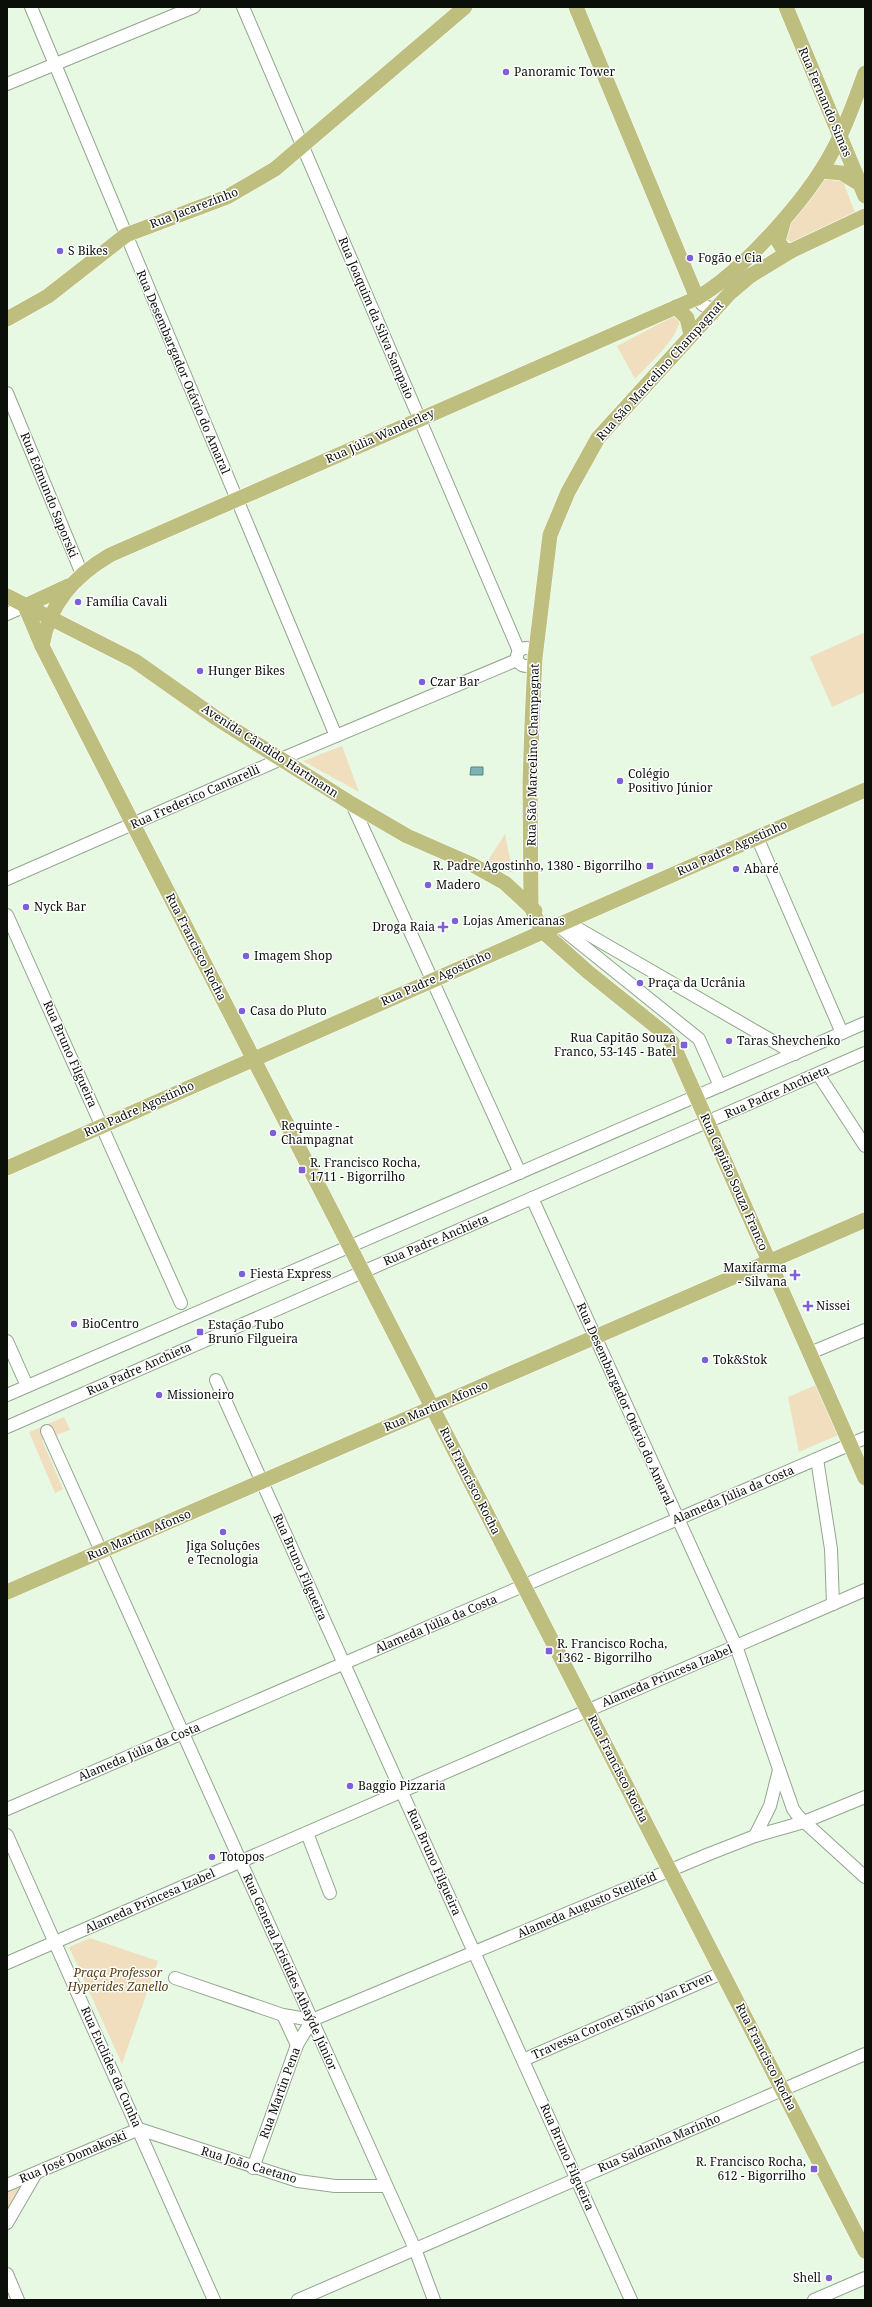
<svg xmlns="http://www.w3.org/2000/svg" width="872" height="2307" viewBox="0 0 872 2307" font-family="'Noto Serif',serif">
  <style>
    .green { fill: #f1debf }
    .water { fill: #7eb3b5; stroke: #5b8281 }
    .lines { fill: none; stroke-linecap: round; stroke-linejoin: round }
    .minor-casing { stroke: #94a490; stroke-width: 14 }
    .major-casing { stroke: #fff; stroke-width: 16 }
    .minor { stroke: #fff; stroke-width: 12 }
    .major { stroke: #bebf7f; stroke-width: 15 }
    .poi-dot { fill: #7d5fd9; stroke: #fff; stroke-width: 1.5 }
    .labels { text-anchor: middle; stroke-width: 3; stroke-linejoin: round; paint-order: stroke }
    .poi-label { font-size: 12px; fill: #0a1009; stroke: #fff; text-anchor: start }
    .street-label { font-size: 12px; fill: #0a1009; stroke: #fff }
    .park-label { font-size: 12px; font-style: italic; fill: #584014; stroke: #fff }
  </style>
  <rect width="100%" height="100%" fill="#e7f9e3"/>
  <!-- green -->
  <g class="green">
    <polygon points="835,160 855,213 792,243 786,239 789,223 816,192"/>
    <path d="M678,314c10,16 -32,53 -43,65l-18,-33z"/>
    <polygon points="863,633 865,637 865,692 832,707 810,657"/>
    <polygon points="342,746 359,792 303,761"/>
    <polygon points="505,834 513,873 487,862"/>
    <polygon points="816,1385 838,1435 799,1452 788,1397"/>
    <polygon points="64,1417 70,1430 42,1440 63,1489 55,1493 29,1432"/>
    <polygon points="90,1938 158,1961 122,2064 69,1947"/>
    <polygon points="22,2186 7,2214 7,2193"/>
  </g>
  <!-- water -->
  <polygon class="water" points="471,767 483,767 483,775 470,775"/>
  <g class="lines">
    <!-- minor casing -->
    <g class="minor-casing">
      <g id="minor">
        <polyline points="31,7 336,736"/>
        <polyline points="243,7 519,651"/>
        <polyline points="7,84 194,7"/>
        <path d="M697,298c5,8 9,10 19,10"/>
        <polyline points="7,393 82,574"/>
        <polyline points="7,614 25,606"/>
        <circle cx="526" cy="657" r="9"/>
        <polyline points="352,804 520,1173"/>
        <polyline points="757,837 842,1033"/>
        <polyline points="7,879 281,759 517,660"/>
        <polyline points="7,915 181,1303"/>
        <polyline points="565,921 795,1054"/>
        <polyline points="556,924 699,1039 720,1086"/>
        <polyline points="818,1074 865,1146"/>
        <polyline points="532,1198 736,1646 793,1809 798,1816 865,1877"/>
        <polyline points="7,1341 27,1386"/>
        <polyline points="810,1353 865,1330"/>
        <polyline points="216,1380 631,2300"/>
        <polyline points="7,1395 865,1023"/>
        <polyline points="7,1427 865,1053"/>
        <polyline points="47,1431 415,2249 434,2300"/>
        <polyline points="817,1459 831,1549 833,1604"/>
        <polyline points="7,1809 865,1438"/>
        <polyline points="307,1833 330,1893"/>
        <polyline points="7,1835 214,2300"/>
        <polyline points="755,1836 770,1806 779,1770"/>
        <polyline points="7,1963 865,1590"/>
        <polyline points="175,1978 283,2015 312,2020"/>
        <polyline points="283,2015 297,2045"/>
        <polyline points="312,2020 709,1854 755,1836 804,1822 865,1797"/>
        <polyline points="523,2060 722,1973"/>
        <polyline points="253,2168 297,2045 312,2020"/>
        <polyline points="7,2185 139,2129 298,2181 335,2186 386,2186"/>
        <polyline points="7,2223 36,2173"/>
        <polyline points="7,2274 18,2300"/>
        <polyline points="298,2300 865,2054"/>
        <polyline points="814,2300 865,2278"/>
      </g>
    </g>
    <!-- major casing -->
    <g class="major-casing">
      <g id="major">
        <polyline points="576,7 697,298"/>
        <polyline points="786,7 865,196"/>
        <polyline points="821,171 842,173 860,184"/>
        <polyline points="865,216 791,251 750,276 730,293 598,438 568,492 550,535 535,658 532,723 530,782 531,907 542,931 588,972 664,1033 672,1042 865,1478"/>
        <polyline points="784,220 778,241 783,249 791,251"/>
        <polyline points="676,307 687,318 691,335"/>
        <polyline points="7,319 48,296 126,235 227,197 275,169 465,7"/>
        <polyline points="7,596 135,661 216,718 352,804 407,836 471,864 505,883 535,911"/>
        <polyline points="25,606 42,646 133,824 865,2251"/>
        <polyline points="25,606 68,586"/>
        <path d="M42,646c7,-42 32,-70 68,-91l587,-257c45,-26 111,-100 135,-146 14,-25 23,-52 33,-79"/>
        <polyline points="7,1168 865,790"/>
        <polyline points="7,1592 865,1220"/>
      </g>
    </g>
    <!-- minor -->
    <use href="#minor" class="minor"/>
    <!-- major -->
    <use href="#major" class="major"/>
  </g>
  <!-- markers -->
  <g class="poi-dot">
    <circle cx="506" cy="72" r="4"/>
    <circle cx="60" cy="251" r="4"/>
    <circle cx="690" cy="258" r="4"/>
    <circle cx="78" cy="602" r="4"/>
    <circle cx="200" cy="671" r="4"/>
    <circle cx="422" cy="682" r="4"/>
    <circle cx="620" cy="781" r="4"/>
    <rect x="646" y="862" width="8" height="8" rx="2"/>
    <circle cx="736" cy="869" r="4"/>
    <circle cx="428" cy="885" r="4"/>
    <circle cx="26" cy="907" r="4"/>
    <circle cx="455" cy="921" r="4"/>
    <path d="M441 921h4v4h4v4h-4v4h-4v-4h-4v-4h4z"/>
    <circle cx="246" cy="956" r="4"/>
    <circle cx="640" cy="983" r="4"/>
    <circle cx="242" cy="1011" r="4"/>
    <circle cx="729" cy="1041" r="4"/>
    <rect x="680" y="1041" width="8" height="8" rx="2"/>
    <circle cx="273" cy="1133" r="4"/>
    <rect x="298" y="1166" width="8" height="8" rx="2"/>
    <circle cx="242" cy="1274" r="4"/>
    <path d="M793 1269h4v4h4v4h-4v4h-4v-4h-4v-4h4z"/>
    <path d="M806 1300h4v4h4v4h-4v4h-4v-4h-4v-4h4z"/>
    <circle cx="74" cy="1324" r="4"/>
    <rect x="196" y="1328" width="8" height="8" rx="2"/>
    <circle cx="705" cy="1360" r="4"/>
    <circle cx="159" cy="1395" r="4"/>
    <circle cx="223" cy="1532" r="4"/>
    <rect x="545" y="1647" width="8" height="8" rx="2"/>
    <circle cx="350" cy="1786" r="4"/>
    <circle cx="212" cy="1857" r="4"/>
    <rect x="810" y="2165" width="8" height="8" rx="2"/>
    <circle cx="829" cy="2278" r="4"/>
  </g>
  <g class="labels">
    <!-- poi labels -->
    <g class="poi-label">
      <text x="514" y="76">Panoramic Tower</text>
      <text x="68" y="255">S Bikes</text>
      <text x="698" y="262">Fogão e Cia</text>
      <text x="86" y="606">Família Cavali</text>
      <text x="208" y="675">Hunger Bikes</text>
      <text x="430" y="686">Czar Bar</text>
      <text x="628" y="778">Colégio<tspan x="628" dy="14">Positivo Júnior</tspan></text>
      <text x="642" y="870" text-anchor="end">R. Padre Agostinho, 1380 - Bigorrilho</text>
      <text x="744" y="873">Abaré</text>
      <text x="436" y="889">Madero</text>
      <text x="34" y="911">Nyck Bar</text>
      <text x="463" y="925">Lojas Americanas</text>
      <text x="435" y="931" text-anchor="end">Droga Raia</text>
      <text x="254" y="960">Imagem Shop</text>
      <text x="648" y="987">Praça da Ucrânia</text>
      <text x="250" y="1015">Casa do Pluto</text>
      <text x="676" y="1042" text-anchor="end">Rua Capitão Souza<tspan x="676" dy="14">Franco, 53-145 - Batel</tspan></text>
      <text x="737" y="1045">Taras Shevchenko</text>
      <text x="281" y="1130">Requinte -<tspan x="281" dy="14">Champagnat</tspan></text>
      <text x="310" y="1167">R. Francisco Rocha,<tspan x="310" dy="14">1711 - Bigorrilho</tspan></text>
      <text x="787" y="1272" text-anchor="end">Maxifarma<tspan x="787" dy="14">- Silvana</tspan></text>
      <text x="250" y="1278">Fiesta Express</text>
      <text x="816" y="1310">Nissei</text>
      <text x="82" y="1328">BioCentro</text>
      <text x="208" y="1329">Estação Tubo<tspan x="208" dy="14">Bruno Filgueira</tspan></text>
      <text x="713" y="1364">Tok&amp;Stok</text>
      <text x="167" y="1399">Missioneiro</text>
      <text x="223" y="1550" text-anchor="middle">Jiga Soluções<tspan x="223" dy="14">e Tecnologia</tspan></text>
      <text x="557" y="1648">R. Francisco Rocha,<tspan x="557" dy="14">1362 - Bigorrilho</tspan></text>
      <text x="358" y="1790">Baggio Pizzaria</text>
      <text x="220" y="1861">Totopos</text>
      <text x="806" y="2166" text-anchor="end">R. Francisco Rocha,<tspan x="806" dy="14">612 - Bigorrilho</tspan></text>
      <text x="821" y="2282" text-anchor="end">Shell</text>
    </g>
    <!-- street labels -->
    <g class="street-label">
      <text transform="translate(825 102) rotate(67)" y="4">Rua Fernando Simas</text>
      <text transform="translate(194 208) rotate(-21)" y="4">Rua Jacarezinho</text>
      <text transform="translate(376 318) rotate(67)" y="4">Rua Joaquim da Silva Sampaio</text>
      <text transform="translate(660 371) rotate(-48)" y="4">Rua São Marcelino Champagnat</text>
      <text transform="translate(183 372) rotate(67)" y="4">Rua Desembargador Otávio do Amaral</text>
      <text transform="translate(380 436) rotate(-24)" y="4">Rua Júlia Wanderley</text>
      <text transform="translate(49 495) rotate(68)" y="4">Rua Edmundo Saporski</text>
      <text transform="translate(270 751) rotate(33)" y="4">Avenida Cândido Hartmann</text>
      <text transform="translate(533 755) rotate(-89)" y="4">Rua São Marcelino Champagnat</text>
      <text transform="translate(195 797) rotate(-24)" y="4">Rua Frederico Cantarelli</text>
      <text transform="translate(732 848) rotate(-24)" y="4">Rua Padre Agostinho</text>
      <text transform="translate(196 947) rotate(63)" y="4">Rua Francisco Rocha</text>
      <text transform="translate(436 978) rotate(-24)" y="4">Rua Padre Agostinho</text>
      <text transform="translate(70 1054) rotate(66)" y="4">Rua Bruno Filgueira</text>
      <text transform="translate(777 1092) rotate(-24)" y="4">Rua Padre Anchieta</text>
      <text transform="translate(139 1109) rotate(-24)" y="4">Rua Padre Agostinho</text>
      <text transform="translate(734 1182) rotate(66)" y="4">Rua Capitão Souza Franco</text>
      <text transform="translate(436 1240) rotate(-23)" y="4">Rua Padre Anchieta</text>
      <text transform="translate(139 1369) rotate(-24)" y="4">Rua Padre Anchieta</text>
      <text transform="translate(625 1404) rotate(66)" y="4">Rua Desembargador Otávio do Amaral</text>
      <text transform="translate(436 1406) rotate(-23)" y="4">Rua Martim Afonso</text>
      <text transform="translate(470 1481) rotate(63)" y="4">Rua Francisco Rocha</text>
      <text transform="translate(733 1495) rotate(-23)" y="4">Alameda Júlia da Costa</text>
      <text transform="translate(139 1535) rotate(-23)" y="4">Rua Martim Afonso</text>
      <text transform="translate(300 1567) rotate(66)" y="4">Rua Bruno Filgueira</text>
      <text transform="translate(436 1624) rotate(-23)" y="4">Alameda Júlia da Costa</text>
      <text transform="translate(667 1676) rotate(-23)" y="4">Alameda Princesa Izabel</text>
      <text transform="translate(139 1752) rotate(-23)" y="4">Alameda Júlia da Costa</text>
      <text transform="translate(618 1769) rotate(63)" y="4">Rua Francisco Rocha</text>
      <text transform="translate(434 1862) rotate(66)" y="4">Rua Bruno Filgueira</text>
      <text transform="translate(150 1901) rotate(-24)" y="4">Alameda Princesa Izabel</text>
      <text transform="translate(587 1905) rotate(-23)" y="4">Alameda Augusto Stellfeld</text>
      <text transform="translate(290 1972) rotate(66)" y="4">Rua General Aristides Athaýde Júnior</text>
      <text transform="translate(622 2016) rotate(-24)" y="4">Travessa Coronel Sílvio Van Erven</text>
      <text transform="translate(766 2057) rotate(63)" y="4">Rua Francisco Rocha</text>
      <text transform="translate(111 2067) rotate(66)" y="4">Rua Euclides da Cunha</text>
      <text transform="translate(280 2093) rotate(-70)" y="4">Rua Martin Pena</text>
      <text transform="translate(659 2143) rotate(-23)" y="4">Rua Saldanha Marinho</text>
      <text transform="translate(73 2157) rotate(-23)" y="4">Rua José Domakoski</text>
      <text transform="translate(567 2157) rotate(66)" y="4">Rua Bruno Filgueira</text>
      <text transform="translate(249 2165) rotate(17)" y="4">Rua João Caetano</text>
    </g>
    <!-- park labels -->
    <g class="park-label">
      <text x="118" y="1977">Praça Professor<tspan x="118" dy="14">Hyperides Zanello</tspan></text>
    </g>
  </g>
  <!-- border -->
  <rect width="872" height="2307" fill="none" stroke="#0a1009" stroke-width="16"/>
</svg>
